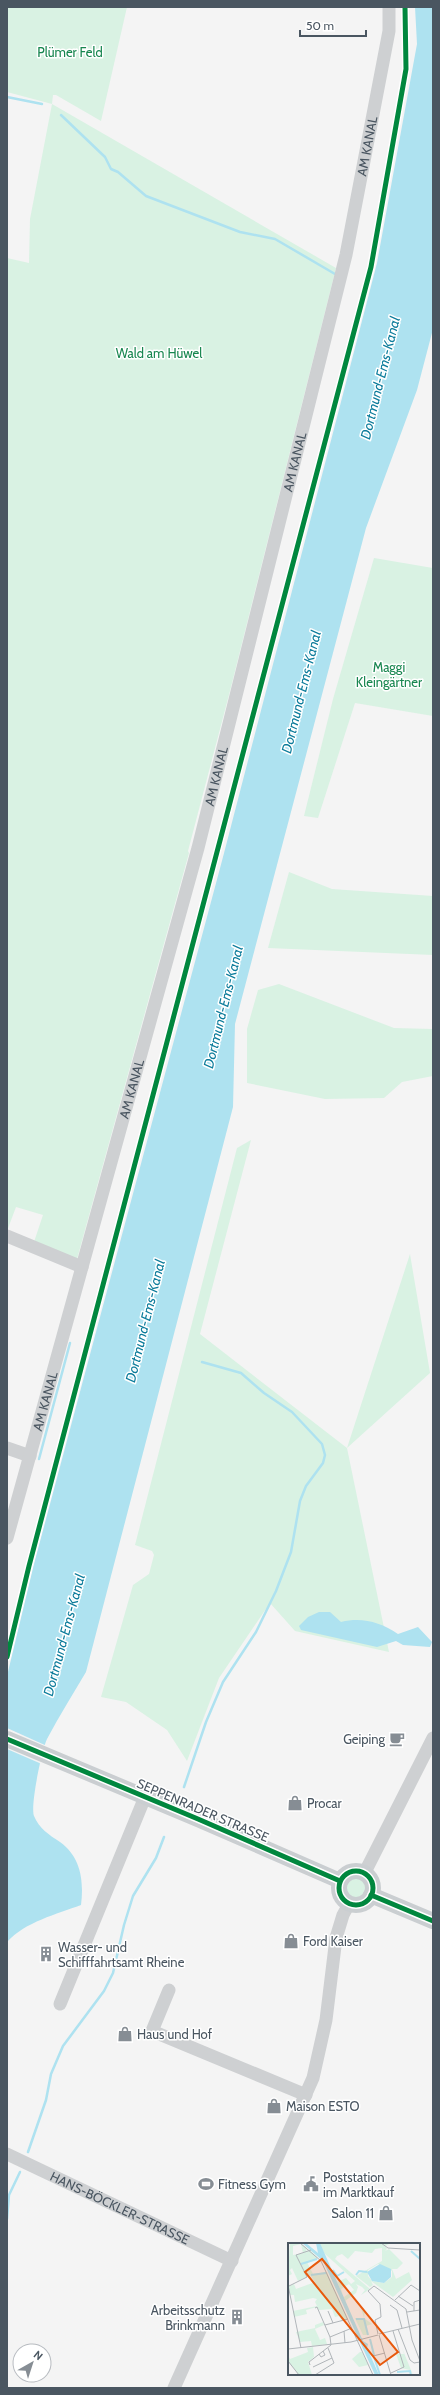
<svg xmlns="http://www.w3.org/2000/svg" width="440" height="2395" viewBox="0 0 440 2395" font-family="Cabin,sans-serif">
  <style>
    .green { fill: #d9f2e3 }
    .water { fill: #aee2f0 }
    .pier { fill: #f4f4f4 }
    .lines { fill: none; stroke-linecap: round; stroke-linejoin: round }
    .stream { stroke: #aee2f0; stroke-width: 2.5 }
    .minor { stroke: #ced0d2; stroke-width: 13 }
    .major { stroke: #caced1; stroke-width: 16 }
    .cycleway-casing { stroke: #fff; stroke-width: 8 }
    .cycleway { stroke: #00873e; stroke-width: 5 }
    .labels { text-anchor: middle; stroke-width: 3; stroke-linejoin: round; paint-order: stroke }
    .park-label { font-size: 13px; fill: #17864f; stroke: #fff }
    .street-label { font-size: 13px; fill: #4a5661; stroke: #fff }
    .poi-label { font-size: 13px; fill: #4a5661; stroke: #fff; text-anchor: start }
    .water-label { font-size: 14px; font-style: italic; fill: #0c7c9b; stroke: #fff }
    .inset-river { fill: none; stroke: #aee2f0; stroke-width: 2 }
    .inset-road { fill: none; stroke: #b0b5b9; stroke-width: 1 }
    .view { fill: #e8590c; fill-opacity: 0.15; stroke: #e8590c; stroke-width: 2 }
    .inset-edge { fill: none; stroke: #4a5661; stroke-width: 2 }
  </style>
  <rect width="100%" height="100%" fill="#f4f4f4"/>
  <!-- green -->
  <g class="green">
    <polygon points="7,7 127,7 101,121 56,95 53,95 52,104 336,268 230,691 188,851 189,853 77,1259 34,1242 43,1215 16,1207 7,1231 7,258 29,263 30,219 52,104 7,92"/>
    <polygon points="374,558 433,568 433,716 355,703 318,818 304,816 333,699"/>
    <polygon points="289,872 332,889 433,896 433,955 268,948"/>
    <polygon points="279,984 394,1028 433,1029 433,1076 402,1082 384,1098 325,1099 247,1083 247,1029 258,990"/>
    <polygon points="251,1140 200,1334 347,1448 410,1254 430,1373 347,1448 389,1652 295,1631 270,1603 219,1678 187,1761 167,1730 126,1702 101,1697 133,1585 149,1574 154,1555 152,1551 135,1545 237,1148"/>
    <circle cx="357" cy="1888" r="11"/>
  </g>
  <!-- water -->
  <g class="water">
    <path d="M415,7h18v322l-16,61 -51,138 -131,496 -2,83 -147,565c-13,22 -27,44 -39,67 -5,10 -17,67 -13,77 5,12 15,19 26,26 21,15 24,39 21,63 -24,9 -56,17 -74,37v-266l27,-112 189,-707 154,-594 40,-219z"/>
    <path d="M319,1612h11l11,10c21,-5 39,0 57,12l20,-7 14,15 -2,5 -27,-2 -7,-4 -19,6 -76,-17 -2,-4 9,-9z"/>
  </g>
  <!-- pier -->
  <polygon class="pier" points="7,1728 47,1746 44,1765 7,1749"/>
  <g class="lines">
    <!-- stream -->
    <g class="stream">
      <polyline points="7,97 42,104"/>
      <polyline points="61,115 105,157 111,169 118,172 146,196 240,232 275,239 335,274"/>
      <polyline points="39,1459 70,1343"/>
      <polyline points="184,1787 206,1722 223,1682 256,1632 276,1591 291,1552 300,1501 306,1486 323,1463 325,1455 322,1444 292,1412 264,1393 241,1373 202,1362"/>
      <polyline points="28,2152 46,2100 51,2074 63,2046 104,1991 113,1973 124,1925 133,1896 156,1858 164,1837"/>
      <polyline points="7,2219 9,2195 20,2172"/>
    </g>
    <!-- minor -->
    <g class="minor">
      <polyline points="7,1236 82,1267"/>
      <polyline points="7,1448 30,1456"/>
      <path id="s1" d="M7,1538l191,-690 148,-593 43,-224v-24"/>
      <polyline points="364,1874 433,1738"/>
      <polyline points="169,1990 152,2031 306,2095"/>
      <polyline points="60,2004 145,1797"/>
      <path id="s2" d="M7,2154l225,107"/>
      <polyline points="174,2388 313,2078 326,2020 336,1938 343,1915 349,1904"/>
    </g>
    <!-- major -->
    <g class="major">
      <polyline points="7,1739 198,1819 340,1881"/>
      <circle cx="356" cy="1888" r="17"/>
      <polyline points="371,1895 433,1921"/>
    </g>
    <!-- cycleway casing -->
    <g class="cycleway-casing">
      <g id="cycleway">
        <polyline points="7,1657 29,1566 371,267 406,69 405,7"/>
        <polyline points="7,1739 198,1819 340,1881"/>
        <circle cx="356" cy="1888" r="17"/>
        <polyline points="371,1895 433,1921"/>
      </g>
    </g>
    <!-- cycleway -->
    <use href="#cycleway" class="cycleway"/>
  </g>
  <!-- icons -->
  <defs>
    <g id="cafe-bare" transform="scale(1.2)"><path d="M-5.5-4.5H6V0H3Q3 3.5 0 3.5H-2.5Q-5.5 3.5-5.5 0ZM3-3.2v2h1.7v-2ZM-6 4.5H4V6H-6Z" fill="#868d94" stroke="#fff" stroke-width="2.5" paint-order="stroke"/></g>
    <g id="shop-bare" transform="scale(1.2)"><path d="M-5-2.5h2.3a2.7 3.5 0 0 1 5.4 0H5L5.5 6h-11ZM-1.5-2.5h3a1.5 2.3 0 0 0-3 0Z" fill="#868d94" stroke="#fff" stroke-width="2.5" paint-order="stroke"/></g>
    <g id="building-bare" transform="scale(1.2)"><path d="M-4-6H4V6H1V3H-1V6H-4ZM-2.5-4.3h1.7v1.8h-1.7ZM.8-4.3h1.7v1.8H.8ZM-2.5-1h1.7V.8h-1.7ZM.8-1h1.7V.8H.8Z" fill="#868d94" stroke="#fff" stroke-width="2.5" paint-order="stroke"/></g>
    <g id="stadium-bare" transform="scale(1.2)"><path d="M0-5a6.5 5 0 1 0 0 10a6.5 5 0 1 0 0-10ZM-3.5-1.8h7v3.6h-7Z" fill="#868d94" stroke="#fff" stroke-width="2.5" paint-order="stroke"/></g>
    <g id="civic-bare" transform="scale(1.2)"><path d="M-.6-6.5H3V-4.5H.6V-3L4-1V1h2V6H-6V1h2V-1L-.6-3ZM-1.2 2.5V6h2.4V2.5Z" fill="#868d94" stroke="#fff" stroke-width="2.5" paint-order="stroke"/></g>
  </defs>
  <g fill-rule="evenodd">
    <use href="#cafe-bare" x="397" y="1739"/>
    <use href="#shop-bare" x="295" y="1803"/>
    <use href="#shop-bare" x="291" y="1941"/>
    <use href="#building-bare" x="46" y="1954"/>
    <use href="#shop-bare" x="125" y="2034"/>
    <use href="#shop-bare" x="274" y="2106"/>
    <use href="#stadium-bare" x="206" y="2184"/>
    <use href="#civic-bare" x="311" y="2184"/>
    <use href="#shop-bare" x="386" y="2213"/>
    <use href="#building-bare" x="237" y="2317"/>
  </g>
  <g class="labels">
    <!-- park labels -->
    <g class="park-label">
      <text x="70" y="57">Plümer Feld</text>
      <text x="159" y="358">Wald am Hüwel</text>
      <text x="389" y="672">Maggi<tspan x="389" dy="15">Kleingärtner</tspan></text>
    </g>
    <!-- street labels -->
    <g class="street-label">
      <text dy="5" stroke="none"><textPath href="#s1" startOffset="1438">AM KANAL</textPath></text>
      <text dy="5" stroke="none"><textPath href="#s1" startOffset="1114">AM KANAL</textPath></text>
      <text dy="5" stroke="none"><textPath href="#s1" startOffset="790">AM KANAL</textPath></text>
      <text dy="5" stroke="none"><textPath href="#s1" startOffset="466">AM KANAL</textPath></text>
      <text dy="5" stroke="none"><textPath href="#s1" startOffset="142">AM KANAL</textPath></text>
      <text transform="translate(203 1810) rotate(23)" y="5">SEPPENRADER STRASSE</text>
      <text dy="5" stroke="none"><textPath href="#s2" startOffset="125">HANS-BÖCKLER-STRASSE</textPath></text>
    </g>
    <!-- poi labels -->
    <g class="poi-label">
      <text x="385" y="1744" text-anchor="end">Geiping</text>
      <text x="307" y="1808">Procar</text>
      <text x="303" y="1946">Ford Kaiser</text>
      <text x="58" y="1952">Wasser- und<tspan x="58" dy="15">Schifffahrtsamt Rheine</tspan></text>
      <text x="137" y="2039">Haus und Hof</text>
      <text x="286" y="2111">Maison ESTO</text>
      <text x="323" y="2182">Poststation<tspan x="323" dy="15">im Marktkauf</tspan></text>
      <text x="218" y="2189">Fitness Gym</text>
      <text x="374" y="2218" text-anchor="end">Salon 11</text>
      <text x="225" y="2315" text-anchor="end">Arbeitsschutz<tspan x="225" dy="15">Brinkmann</tspan></text>
    </g>
    <!-- water labels -->
    <g class="water-label">
      <text transform="translate(380 378) rotate(-76)" y="5">Dortmund-Ems-Kanal</text>
      <text transform="translate(301 692) rotate(-76)" y="5">Dortmund-Ems-Kanal</text>
      <text transform="translate(223 1007) rotate(-76)" y="5">Dortmund-Ems-Kanal</text>
      <text transform="translate(145 1321) rotate(-76)" y="5">Dortmund-Ems-Kanal</text>
      <text transform="translate(64 1635) rotate(-75)" y="5">Dortmund-Ems-Kanal</text>
    </g>
  </g>
  <!-- overview -->
  <g transform="translate(288 2243)">
    <rect width="132" height="132" fill="#f4f4f4"/>
    <path d="M2,0h10l7,5 -1,4 3,-3 9,9 -11,4 6,12 14,-2 21,47 -6,2 -3,-5 -4,1 -3,-8 -13,1 -2,-3 -11,3 1,4 -13,3 -1,-6 24,-5 -2,-4 2,-3 -4,-1 -18,4 -1,-7h-4l-2,-13 2,4 4,-2 2,5 19,-7 -5,-7 -12,6 -6,-13 -2,2 2,4 -4,2zM13,1l2,9 -10,2v-9zM103,0l-6,3 2,3 -2,2 4,-2 14,14 -6,6h-5l4,10 13,-7 3,8 -19,17 -22,-16 2,4 -3,2 -14,-11 26,-15v-13l-7,1 -3,4 -17,-2 -7,8 -6,-5 -5,2 -2,3 35,30 -9,6 4,-5 -3,-3 -5,6 5,-6 -6,-3 2,3 -2,6 -11,8 -1,-4 10,-7 -5,-6 -8,5 2,6 -6,-13 9,-4 5,6 4,-3 -31,-28 -4,-9zM90,21l14,7v6l-8,6 -12,-2 -4,-5v-6zM73,65l4,4 -1,6 8,6 -6,2 2,9h-5l-12,-25 4,8h9zM35,79l1,3 -9,4 5,11 5,-2 2,6 -15,2 -1,-5 -11,1 -4,-10 19,-4v-3zM25,104l1,10 -6,5 4,13h-13l-11,-14v-5l2,3 18,-7 -1,-4zM114,105l11,27 -3,-5 -9,-2 -5,-14h8zM72,109h2l6,13 -9,2 -7,-8z" fill="#d9f2e3" fill-rule="evenodd"/>
    <path d="M14,0h4l12,10 -2,-10h4l43,98 5,3 -1,4 12,27h-4l-52,-114zM92,21l11,5v8l-7,6 -12,-2 -5,-9z" fill="#aee2f0"/>
    <path class="inset-river" d="M123,8l9,8M13,21l16,-5M45,27l4,6 7,-4M23,32l15,-2M68,32l3,-4 8,1M68,76h8l4,16M82,96l4,16M86,114l6,18M109,129l13,-1 1,4"/>
    <path class="inset-road" d="M12,0l21,18 52,114M93,0l7,5 32,2M0,42l13,63M1,43l18,-9 -11,-22 15,-5M110,53l15,10M107,57l16,-15 9,6M102,62l7,5 5,18M40,68l5,12M126,68v-9l6,-2M119,69l13,-2M37,82l23,-6M110,86l12,31 4,3 6,-1M56,88l1,12M90,91l-3,-14 6,-3 -1,-13 -12,-13 6,-5 32,23 6,31 8,21M91,91l41,-10M91,92l12,40M42,94l22,-9M0,106l63,-7 27,-7M31,111l2,3 4,-2 -2,-4M85,113l12,-3M0,118l11,14M22,122l-1,-3 22,-17 -1,-8 -13,-30 -2,1M25,124l19,-9M103,130l13,-6 -11,-36M27,132l19,-12 -6,-15"/>
    <path class="view" d="M34,16l76,93 -18,13 -75,-93z"/>
    <rect width="132" height="132" class="inset-edge"/>
  </g>
  <!-- border -->
  <rect width="440" height="2395" fill="none" stroke="#4a5661" stroke-width="16"/>
  <!-- north arrow -->
  <g transform="translate(32 2363) rotate(39)"><circle r="19" fill="#ffffff" stroke="#b7bbc0"/>
  <path d="M0-3L7 15L0 10L-7 15Z" fill="#868d94"/>
  <text y="-6" font-size="11" font-weight="bold" text-anchor="middle" fill="#4a5661">N</text>
  </g>
  <!-- scale -->
  <path d="M300 30v6h66v-6" fill="none" stroke="#4a5661" stroke-width="2"/>
  <text x="306" y="30" font-size="12" fill="#4a5661" stroke="#ffffff" stroke-width="3" paint-order="stroke">50 m</text>
</svg>
